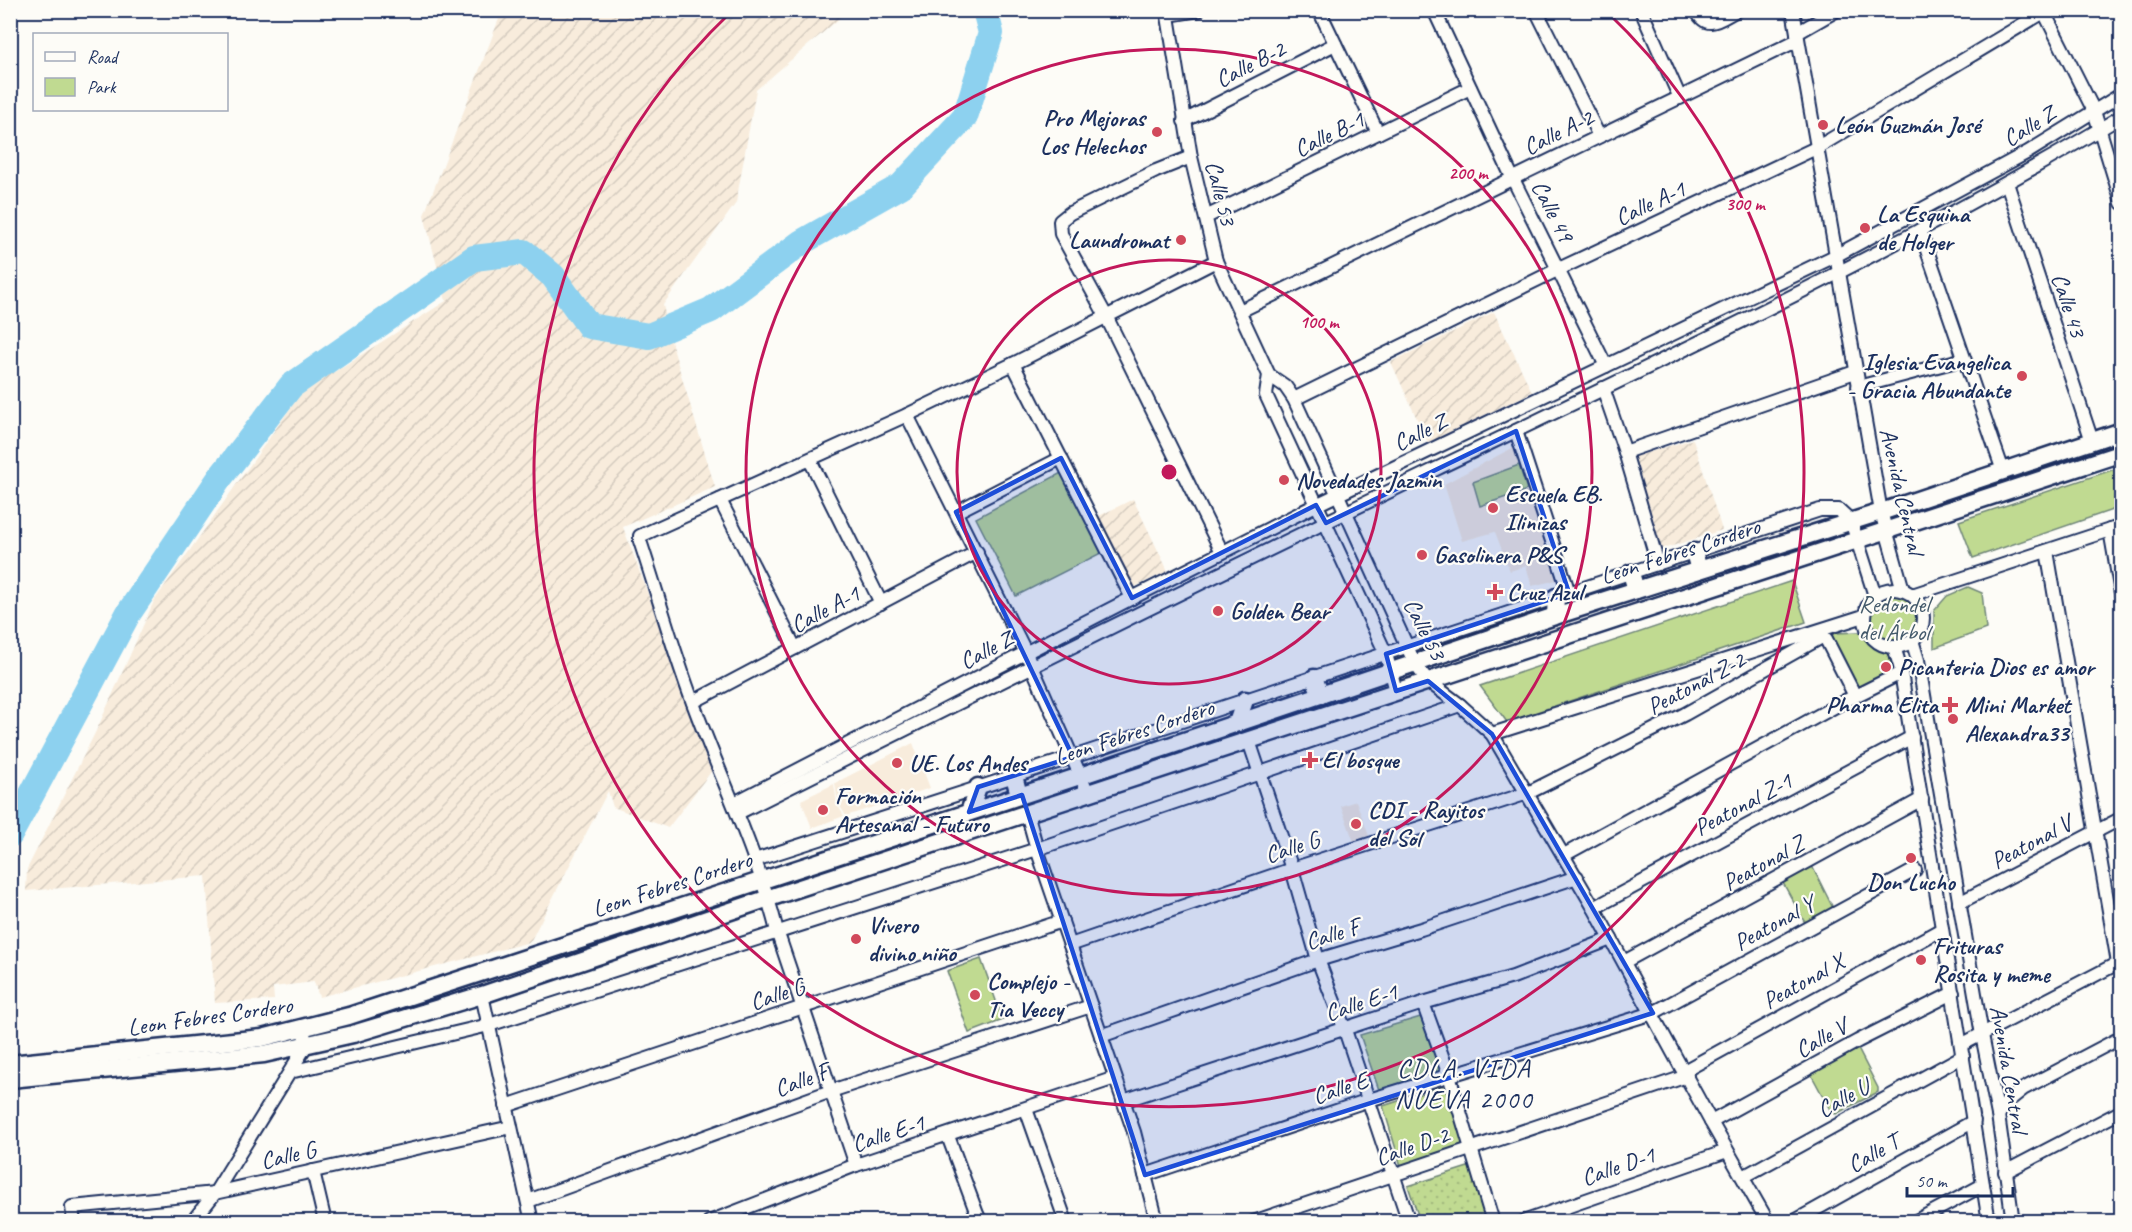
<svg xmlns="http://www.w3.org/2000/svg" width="2132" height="1232" viewBox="0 0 2132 1232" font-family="Caveat,sans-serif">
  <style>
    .built { fill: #f8ecdc }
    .industrial { fill: url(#industrial-furrows) }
    .grass { fill: url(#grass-dots); stroke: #6e8478; stroke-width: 1.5 }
    .green { fill: #c0da91; stroke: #6e8478; stroke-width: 1.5 }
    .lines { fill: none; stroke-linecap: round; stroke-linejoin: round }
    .river { stroke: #8dd1ef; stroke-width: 26 }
    .minor-casing { stroke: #1b2f5e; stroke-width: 16 }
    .tertiary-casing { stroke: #1b2f5e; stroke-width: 21 }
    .minor { stroke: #fdfcf7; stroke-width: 12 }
    .tertiary { stroke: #fdfcf7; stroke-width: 16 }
    .marked { fill: #1d4ed8; fill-opacity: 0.2; stroke: #1d4ed8; stroke-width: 4.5; stroke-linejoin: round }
    .ring { fill: none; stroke: #c2185b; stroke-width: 3 }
    .poi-dot { fill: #d1495b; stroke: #fdfcf7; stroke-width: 2 }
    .labels { text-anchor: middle; stroke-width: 4.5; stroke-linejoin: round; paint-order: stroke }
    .street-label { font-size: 24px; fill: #1b2f5e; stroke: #fdfcf7 }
    .poi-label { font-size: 24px; font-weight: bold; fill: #1b2f5e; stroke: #fdfcf7; text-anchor: start }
    .park-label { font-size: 24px; fill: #445a6b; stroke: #fdfcf7 }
    .quarter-label { font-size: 27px; letter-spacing: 1.5px; fill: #1b2f5e; stroke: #fdfcf7 }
    .centre { fill: #c2185b; stroke: #fdfcf7; stroke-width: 3 }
    .ring-label { font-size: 18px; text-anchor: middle; font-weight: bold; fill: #c2185b; stroke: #fdfcf7; stroke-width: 4.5; stroke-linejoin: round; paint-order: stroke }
  </style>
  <defs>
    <pattern id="industrial-furrows" width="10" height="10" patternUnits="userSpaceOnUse" patternTransform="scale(1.5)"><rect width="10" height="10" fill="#f8ecdc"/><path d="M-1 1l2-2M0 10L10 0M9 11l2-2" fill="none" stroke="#d4cbbf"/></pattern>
    <pattern id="grass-dots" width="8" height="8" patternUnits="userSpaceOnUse" patternTransform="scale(1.5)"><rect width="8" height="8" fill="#c0da91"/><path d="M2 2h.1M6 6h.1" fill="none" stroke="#a4bb7f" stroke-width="1.8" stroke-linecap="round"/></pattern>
  </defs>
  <rect width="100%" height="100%" fill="#fdfcf7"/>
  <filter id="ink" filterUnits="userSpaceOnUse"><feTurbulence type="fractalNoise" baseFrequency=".0167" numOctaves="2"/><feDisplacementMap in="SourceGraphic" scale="12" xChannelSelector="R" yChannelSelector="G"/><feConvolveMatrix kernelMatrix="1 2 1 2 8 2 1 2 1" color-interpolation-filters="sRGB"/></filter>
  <g filter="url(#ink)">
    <!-- built -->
    <g class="built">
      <polygon points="1516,446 1557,580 1532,586 1526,566 1510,571 1495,532 1462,541 1444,484"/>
      <polygon points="913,743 930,788 846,816 838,803 835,783"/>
      <polygon points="834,784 837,804 844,816 812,828 801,800"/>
      <polygon points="1356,801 1371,841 1355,845 1341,806"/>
    </g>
    <!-- industrial -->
    <g class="industrial">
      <polygon points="502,11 848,11 756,90 736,203 663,305 670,338 715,487 623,527 713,769 668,828 613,807 608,791 530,942 319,997 314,982 273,987 274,1000 215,1003 206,876 26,891 27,869 98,727 154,601 301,393 446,301 424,215"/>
      <polygon points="1494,312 1532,392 1428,443 1391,362"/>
      <polygon points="1693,439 1722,530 1660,550 1633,457"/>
      <polygon points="1133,499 1168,571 1132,588 1097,517"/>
    </g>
    <!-- grass -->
    <polygon class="grass" points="1471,1166 1488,1221 1420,1221 1408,1186"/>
    <!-- green -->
    <g class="green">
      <polygon points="1519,465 1527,490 1480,506 1473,482"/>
      <polygon points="2121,467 2121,507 1973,558 1959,521"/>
      <polygon points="1065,471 1105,551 1016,596 976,518"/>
      <polygon points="1792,581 1806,622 1507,722 1480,686"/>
      <polygon points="1968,587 1982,593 1986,629 1934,648 1934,611 1947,596"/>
      <circle cx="1894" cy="618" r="25"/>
      <polygon points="1858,632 1864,633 1871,642 1886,651 1895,672 1856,690 1828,636 1836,633"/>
      <polygon points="1811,864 1833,908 1808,922 1804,921 1782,881"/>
      <polygon points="981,959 1003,1020 969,1033 947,971"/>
      <polygon points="1424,1016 1441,1070 1379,1090 1360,1035"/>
      <polygon points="1854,1048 1858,1049 1878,1088 1878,1092 1836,1114 1832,1113 1811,1074"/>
      <polygon points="1448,1085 1464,1144 1401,1166 1383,1106"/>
    </g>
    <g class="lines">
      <!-- river -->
      <polyline class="river" points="10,835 128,614 219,479 291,386 474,258 524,252 553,276 589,326 649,336 711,310 802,242 901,186 965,117 991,33 985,10"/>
      <!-- minor casing -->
      <g class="minor-casing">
        <g id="minor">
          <polyline points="1167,10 1191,157 1216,261 1269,375 1266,395 1386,654 1396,691"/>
          <polyline points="1319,10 1378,133"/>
          <polyline points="1434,10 1512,177 1606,366"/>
          <polyline points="1536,10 1599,136"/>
          <polyline points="1641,10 1680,98"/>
          <path d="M1696,10c11,22 24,9 41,0"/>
          <polyline points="1793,10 1881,512 1903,590"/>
          <polyline points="2043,10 2094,111 2122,203"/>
          <polyline points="1168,15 1199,10"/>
          <polyline points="1797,33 1837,10"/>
          <polyline points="1184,121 1335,44"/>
          <polyline points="1191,157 1156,171 1070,213 1060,221 1061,234 1106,316 1222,552"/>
          <polyline points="2007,183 2092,441"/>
          <polyline points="1206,217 1470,88"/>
          <polyline points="1920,230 2003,471"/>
          <polyline points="1240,311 1798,40"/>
          <polyline points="1013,364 1132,598"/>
          <polyline points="1269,375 1285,386 1294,399 1415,664 1428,681 1460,705 1492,734 1864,616"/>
          <polyline points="1858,387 1964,359"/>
          <polyline points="1603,388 1625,452 1658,564"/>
          <polyline points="1294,399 1559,269 1818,147 2047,10"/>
          <polyline points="907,415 1026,653 1088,793"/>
          <polyline points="1516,431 1569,593"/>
          <polyline points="1625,452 1855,372"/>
          <polyline points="810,460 881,603"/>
          <polyline points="720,500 795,648"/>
          <polyline points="956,512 1061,458"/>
          <polyline points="2110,530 2122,599"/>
          <polyline points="2047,551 2118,963"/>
          <circle cx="1894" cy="618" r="29"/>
          <polyline points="1912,595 2122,526"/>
          <polyline points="1912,640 1918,660 1982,1035 1998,1115 2013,1222"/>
          <polyline points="1894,647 1900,666 1989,1222"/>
          <polyline points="693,702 977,552"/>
          <polyline points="1492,734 1594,908 1711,1122 1768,1222"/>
          <polyline points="1249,741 1292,869 1318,960 1345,1030 1409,1222"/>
          <polyline points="734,803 1132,598 1316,505 1837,255 2028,152 2122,94"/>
          <path d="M738,813c232,-116 464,-232 698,-344 232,-111 465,-220 686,-353"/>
          <polyline points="1027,813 1037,849 1134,1132 1157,1222"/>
          <polyline points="1564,855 1845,701 1901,673"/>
          <polyline points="755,860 1073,757 1820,510 1839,510 1851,521 1875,596"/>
          <polyline points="1959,903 2122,818"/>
          <polyline points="1594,908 1912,737"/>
          <polyline points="1070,945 1292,869 1528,793 1685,714 1820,638 1824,637 1826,639 1855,696"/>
          <polyline points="1624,962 1922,799"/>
          <polyline points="482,995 532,1222"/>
          <polyline points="1423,1003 1449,1075 1493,1222"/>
          <polyline points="1101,1036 1318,960 1421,929 1577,877"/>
          <polyline points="1961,1045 2122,961"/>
          <polyline points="1684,1071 1942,929"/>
          <polyline points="290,1072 489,1025 1037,849 1460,705"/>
          <polyline points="1123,1101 1423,1003 1513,977 1611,939"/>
          <polyline points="506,1106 1062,921"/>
          <polyline points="1026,1109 1066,1222"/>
          <polyline points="1998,1115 2008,1101 2023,1089 2122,1037"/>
          <polyline points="1711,1122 1858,1041 1953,993"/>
          <polyline points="948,1136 980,1222"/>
          <path d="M856,1165l-79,-234c-20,-79 -56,-152 -84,-228 -20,-53 -35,-108 -53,-162v-5l267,-121 106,-51 203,-103"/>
          <polyline points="313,1171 325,1222"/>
          <polyline points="2005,1172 2122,1111"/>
          <polyline points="1145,1175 1369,1100 1653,1013 1915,870"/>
          <polyline points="1743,1177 1963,1056"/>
          <polyline points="528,1201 831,1091 1091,1006"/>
          <polyline points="74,1222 72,1207 215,1193 511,1127"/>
          <polyline points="192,1222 215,1193 307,1044 302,1028"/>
          <polyline points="709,1222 856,1165 1115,1078"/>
          <polyline points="963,1222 978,1216"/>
          <polyline points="1253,1222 1687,1076"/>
          <polyline points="1523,1222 1727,1151"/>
          <polyline points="1793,1222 1974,1121"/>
          <polyline points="1914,1222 1983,1185"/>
        </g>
      </g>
      <!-- tertiary casing -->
      <g class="tertiary-casing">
        <g id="tertiary">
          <polyline points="1694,552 1699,570"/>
          <polyline points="1631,573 1636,590"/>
          <polyline points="1555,616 1556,597"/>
          <polyline points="1314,678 1321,695"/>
          <polyline points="1237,723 1245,700"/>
          <polyline points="1014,776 1019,795"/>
          <polyline points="969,812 978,787"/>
          <polyline points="10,1064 262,1038 349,1016 1080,776 1555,616 1881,512 2122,431"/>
          <polyline points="10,1079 264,1054 353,1034 482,995 769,898 2122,453"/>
        </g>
      </g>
      <!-- minor -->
      <use href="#minor" class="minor"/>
      <!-- tertiary -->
      <use href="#tertiary" class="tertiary"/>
    </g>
  </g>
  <!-- marked area -->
  <path class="marked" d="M1516,431l53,162 -183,61 10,37 32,-10 64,53 161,279 -508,162 -123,-380 -53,17 9,-25 95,-30 -117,-245 105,-54 71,140 184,-93 10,18z"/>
  <!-- distance rings -->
  <g class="ring">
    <circle cx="1169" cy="472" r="212"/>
    <circle cx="1169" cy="472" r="423"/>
    <path d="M1606 11A635 635 0 1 1 732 11"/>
  </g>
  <!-- markers -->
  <g class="poi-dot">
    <circle cx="1823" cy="125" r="6"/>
    <circle cx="1157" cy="132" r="6"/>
    <circle cx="1865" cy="228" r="6"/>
    <circle cx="1181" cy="240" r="6"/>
    <circle cx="2022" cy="376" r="6"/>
    <circle cx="1284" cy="480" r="6"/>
    <circle cx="1493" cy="508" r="6"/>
    <circle cx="1422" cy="555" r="6"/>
    <path d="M1492 583h6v6h6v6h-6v6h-6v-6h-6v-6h6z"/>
    <circle cx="1218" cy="611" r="6"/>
    <circle cx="1886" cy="667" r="6"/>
    <path d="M1947 696h6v6h6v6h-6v6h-6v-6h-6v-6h6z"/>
    <circle cx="1953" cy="719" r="6"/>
    <path d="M1307 751h6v6h6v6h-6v6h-6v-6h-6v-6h6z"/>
    <circle cx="897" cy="763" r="6"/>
    <circle cx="823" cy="810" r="6"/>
    <circle cx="1356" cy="824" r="6"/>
    <circle cx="1911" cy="858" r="6"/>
    <circle cx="856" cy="939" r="6"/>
    <circle cx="1921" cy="960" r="6"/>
    <circle cx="975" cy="995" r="6"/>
  </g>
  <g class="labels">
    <!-- street labels -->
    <g class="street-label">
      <text transform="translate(1250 64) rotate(-27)" y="8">Calle B-2</text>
      <text transform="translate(2029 126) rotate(-31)" y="8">Calle Z</text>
      <text transform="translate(1558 132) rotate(-26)" y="8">Calle A-2</text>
      <text transform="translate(1329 134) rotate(-26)" y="8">Calle B-1</text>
      <text transform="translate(1221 193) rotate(76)" y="8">Calle 53</text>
      <text transform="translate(1650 203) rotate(-25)" y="8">Calle A-1</text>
      <text transform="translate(1553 211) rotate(63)" y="8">Calle 49</text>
      <text transform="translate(2069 305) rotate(72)" y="8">Calle 43</text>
      <text transform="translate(1420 432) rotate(-26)" y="8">Calle Z</text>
      <text transform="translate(1902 491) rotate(77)" y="8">Avenida Central</text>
      <text transform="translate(1680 551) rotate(-18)" y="8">Leon Febres Cordero</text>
      <text transform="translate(825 609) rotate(-28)" y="8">Calle A-1</text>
      <text transform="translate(1425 629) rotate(63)" y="8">Calle 53</text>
      <text transform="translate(986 650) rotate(-27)" y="8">Calle Z</text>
      <text transform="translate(1696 683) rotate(-28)" y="8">Peatonal Z-2</text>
      <text transform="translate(1134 732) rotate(-18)" y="8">Leon Febres Cordero</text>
      <text transform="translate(1743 804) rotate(-28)" y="8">Peatonal Z-1</text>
      <text transform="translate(2031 842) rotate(-28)" y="8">Peatonal V</text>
      <text transform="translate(1292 847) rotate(-18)" y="8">Calle G</text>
      <text transform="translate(1763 863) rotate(-29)" y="8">Peatonal Z</text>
      <text transform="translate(672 884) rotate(-18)" y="8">Leon Febres Cordero</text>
      <text transform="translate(1774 923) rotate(-29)" y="8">Peatonal Y</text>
      <text transform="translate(1332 934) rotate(-17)" y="8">Calle F</text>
      <text transform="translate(1803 981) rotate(-29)" y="8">Peatonal X</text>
      <text transform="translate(777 994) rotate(-18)" y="8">Calle G</text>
      <text transform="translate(1361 1002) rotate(-18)" y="8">Calle E-1</text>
      <text transform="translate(210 1016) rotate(-8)" y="8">Leon Febres Cordero</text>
      <text transform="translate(1821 1038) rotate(-29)" y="8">Calle V</text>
      <text transform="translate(2009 1069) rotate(80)" y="8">Avenida Central</text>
      <text transform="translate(801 1080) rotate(-20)" y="8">Calle F</text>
      <text transform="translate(1340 1088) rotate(-18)" y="8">Calle E</text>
      <text transform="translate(1843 1098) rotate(-29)" y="8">Calle U</text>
      <text transform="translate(888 1133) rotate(-18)" y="8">Calle E-1</text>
      <text transform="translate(1412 1146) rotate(-19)" y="8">Calle D-2</text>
      <text transform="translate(1873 1153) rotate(-29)" y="8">Calle T</text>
      <text transform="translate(288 1155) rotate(-13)" y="8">Calle G</text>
      <text transform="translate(1618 1166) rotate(-19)" y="8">Calle D-1</text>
    </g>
    <!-- poi labels -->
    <g class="poi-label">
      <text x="1145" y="126" text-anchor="end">Pro Mejoras<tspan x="1145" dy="28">Los Helechos</tspan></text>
      <text x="1835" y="133">León Guzmán José</text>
      <text x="1877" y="222">La Esquina<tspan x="1877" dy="28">de Holger</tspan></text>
      <text x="1169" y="248" text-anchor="end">Laundromat</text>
      <text x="2010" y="370" text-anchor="end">Iglesia Evangelica<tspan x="2010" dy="28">- Gracia Abundante</tspan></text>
      <text x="1296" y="488">Novedades Jazmin</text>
      <text x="1505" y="502">Escuela EB.<tspan x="1505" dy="28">Ilinizas</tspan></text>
      <text x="1434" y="563">Gasolinera P&amp;S</text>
      <text x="1507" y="600">Cruz Azul</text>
      <text x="1230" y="619">Golden Bear</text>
      <text x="1898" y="675">Picanteria Dios es amor</text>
      <text x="1938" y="713" text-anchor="end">Pharma Elita</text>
      <text x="1965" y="713">Mini Market<tspan x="1965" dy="28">Alexandra33</tspan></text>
      <text x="1322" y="768">El bosque</text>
      <text x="909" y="771">UE. Los Andes</text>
      <text x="835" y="804">Formación<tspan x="835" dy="28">Artesanal - Futuro</tspan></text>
      <text x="1368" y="818">CDI - Rayitos<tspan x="1368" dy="28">del Sol</tspan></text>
      <text x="1911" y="890" text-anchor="middle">Don Lucho</text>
      <text x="868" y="933">Vivero<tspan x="868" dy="28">divino niño</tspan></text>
      <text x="1933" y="954">Frituras<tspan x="1933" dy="28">Rosita y meme</tspan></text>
      <text x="987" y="989">Complejo -<tspan x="987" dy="28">Tia Veccy</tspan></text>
    </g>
    <!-- park labels -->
    <g class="park-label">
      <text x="1894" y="612">Redondel<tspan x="1894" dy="28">del Árbol</tspan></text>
    </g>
    <!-- quarter labels -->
    <g class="quarter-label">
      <text x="1464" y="1077">CDLA. VIDA<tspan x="1464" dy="31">NUEVA 2000</tspan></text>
    </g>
  </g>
  <circle cx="1169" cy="472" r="9" class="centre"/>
  <g class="ring-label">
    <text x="1468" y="179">200 m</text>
    <text x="1745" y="210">300 m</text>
    <text x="1319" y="328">100 m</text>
  </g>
  <!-- margin -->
  <rect width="2132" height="1232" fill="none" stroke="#fdfcf7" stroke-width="36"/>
  <rect x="18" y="18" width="2096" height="1196" fill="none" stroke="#1b2f5e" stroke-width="2" filter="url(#ink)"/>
  <!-- legend -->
  <rect x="33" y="33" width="195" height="78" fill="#fdfcf7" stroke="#a3aaba" stroke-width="1.5"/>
  <rect x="45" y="52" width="30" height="9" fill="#fdfcf7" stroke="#a3aaba" stroke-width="1.5"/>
  <text x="87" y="63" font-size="18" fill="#1b2f5e">Road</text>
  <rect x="45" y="78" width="30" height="18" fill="#c0da91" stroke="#a3aaba" stroke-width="1.5"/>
  <text x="87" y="93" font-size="18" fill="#1b2f5e">Park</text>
  <!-- scale -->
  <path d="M1907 1187v9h106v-9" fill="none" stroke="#1b2f5e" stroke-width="3"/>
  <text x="1916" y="1187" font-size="18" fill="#1b2f5e" stroke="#fdfcf7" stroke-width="4.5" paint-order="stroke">50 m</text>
</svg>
